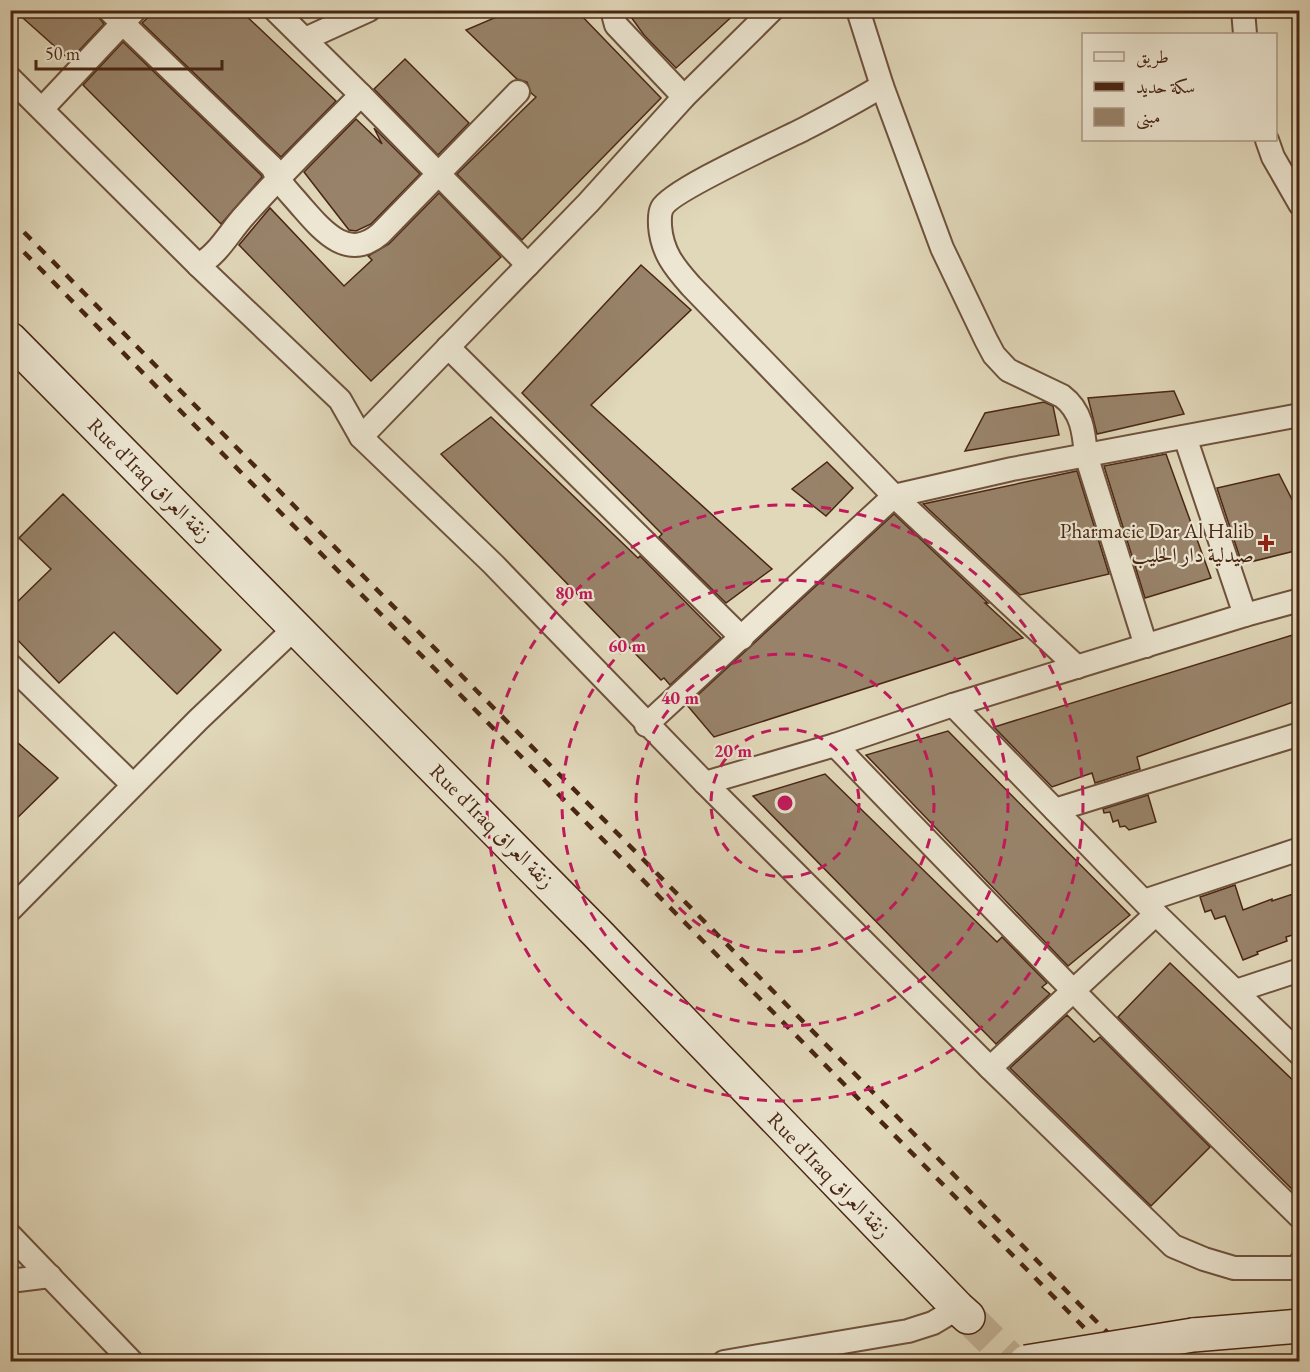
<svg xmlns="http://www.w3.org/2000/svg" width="1310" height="1372" viewBox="0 0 1310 1372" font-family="'EB Garamond',Amiri,serif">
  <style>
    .building { fill: #98836a; stroke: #492613; stroke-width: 1.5 }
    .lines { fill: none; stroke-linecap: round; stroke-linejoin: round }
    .secondary-tunnel { stroke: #c3b499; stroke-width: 33; stroke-dasharray: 33 16; stroke-linecap: butt }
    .street-casing { stroke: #6f523d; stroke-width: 26 }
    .secondary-casing { stroke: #492613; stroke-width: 36 }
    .street { stroke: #ece6d2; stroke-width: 22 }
    .secondary { stroke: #ece6d2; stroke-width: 33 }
    .rail { stroke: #492613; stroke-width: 4.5; stroke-dasharray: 10 10; stroke-linecap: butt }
    .secondary-bridge-casing { stroke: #492613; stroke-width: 36; stroke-linecap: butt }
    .secondary-bridge { stroke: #ece6d2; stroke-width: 33 }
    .ring { fill: none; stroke: #c2185b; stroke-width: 3; stroke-dasharray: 10 8 }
    .poi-dot { fill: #8f2418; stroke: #ece6d2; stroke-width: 2 }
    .labels { text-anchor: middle; stroke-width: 4.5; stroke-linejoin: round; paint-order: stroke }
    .street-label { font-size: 21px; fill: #492613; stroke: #ece6d2 }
    .poi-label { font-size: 21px; fill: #492613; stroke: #ece6d2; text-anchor: end }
    .centre { fill: #c2185b; stroke: #ece6d2; stroke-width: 3 }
    .ring-label { font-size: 18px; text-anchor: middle; font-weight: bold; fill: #c2185b; stroke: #ece6d2; stroke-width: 4.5; stroke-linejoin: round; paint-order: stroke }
  </style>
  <rect width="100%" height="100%" fill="#e1d8ba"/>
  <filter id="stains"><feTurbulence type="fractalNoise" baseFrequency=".00333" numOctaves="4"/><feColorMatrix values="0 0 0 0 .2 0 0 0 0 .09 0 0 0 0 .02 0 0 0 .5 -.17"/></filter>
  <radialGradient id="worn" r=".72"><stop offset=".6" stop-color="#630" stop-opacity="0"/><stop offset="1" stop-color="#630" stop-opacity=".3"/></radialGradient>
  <!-- building -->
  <g class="building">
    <polygon points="14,10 93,10 104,24 70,60"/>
    <polygon points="156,10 240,10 336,101 281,157 142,23"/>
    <polygon points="513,10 576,10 661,98 522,240 457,174 536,97 531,93 527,82 517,79 466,30"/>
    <polygon points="626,10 739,10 676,68 644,35"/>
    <polygon points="123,42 261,175 262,177 221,224 83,85"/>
    <polygon points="405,59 469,123 438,155 374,89"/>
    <polygon points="356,119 382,144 374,128 420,174 371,224 356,231 349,230 304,172"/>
    <polygon points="439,193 501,257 371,381 239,245 270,208 344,286 372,260 368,256 389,244"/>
    <polygon points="641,265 691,310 591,405 772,569 726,603 659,537 662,534 522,393"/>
    <polygon points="1174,391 1184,414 1097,434 1088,398"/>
    <polygon points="1044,402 1053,406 1059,435 965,451 985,413"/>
    <polygon points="491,417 638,558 640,556 721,638 670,685 664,678 661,680 441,454"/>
    <polygon points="1166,454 1211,578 1145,598 1104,466"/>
    <polygon points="827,462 853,488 826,516 792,489"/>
    <polygon points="1077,471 1109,574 1020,595 923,504"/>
    <polygon points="1279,474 1299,513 1299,550 1242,564 1217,488"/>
    <polygon points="63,494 221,650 177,694 114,632 59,683 10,632 10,609 51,569 19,538"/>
    <polygon points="894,514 988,603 985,603 1023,638 714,737 687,705"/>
    <polygon points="1299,633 1299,700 1137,757 1140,769 1095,783 1092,773 1052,787 994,727"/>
    <polygon points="948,731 1130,915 1068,966 866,755"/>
    <polygon points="10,736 58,778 10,825"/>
    <polygon points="825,774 997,942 1002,937 1047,983 1042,987 1050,994 996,1044 753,796"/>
    <polygon points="1148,795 1156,822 1129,830 1125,826 1120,827 1118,820 1113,822 1110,812 1104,813 1103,809"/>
    <polygon points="1235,885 1243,910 1272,899 1272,901 1299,892 1299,933 1286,937 1287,941 1257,952 1258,954 1243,960 1225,916 1215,919 1211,910 1205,912 1200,897"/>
    <polygon points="1170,963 1299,1086 1299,1196 1118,1017"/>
    <polygon points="1067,1015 1094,1042 1100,1037 1210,1147 1151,1206 1010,1068"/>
  </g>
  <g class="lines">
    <!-- secondary-tunnel -->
    <polyline class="secondary-tunnel" points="968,1317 1013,1362"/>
    <!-- street casing -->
    <g class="street-casing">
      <g id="street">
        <path d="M109,10l163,157c6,15 17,25 28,38 22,25 47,57 80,29l138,-142"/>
        <polyline points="275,10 361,95 528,265"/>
        <polyline points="612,10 616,25 684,97"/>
        <path d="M858,10l24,76 60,162 44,92 8,15 14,15 54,26c20,15 22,37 24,59l60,191"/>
        <polyline points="1243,10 1245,34"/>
        <polyline points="305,39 369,10"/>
        <polyline points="10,78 198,265 340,400 361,437 493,564 705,783 835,745 953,705 1245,615 1300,600"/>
        <path d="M882,86c-25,15 -51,29 -76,42 -25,13 -135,62 -144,80 -3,6 -2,12 -2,18 2,26 14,41 31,60l203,210 183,171"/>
        <polyline points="42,109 135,10"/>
        <polyline points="1267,140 1273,157 1300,204"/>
        <path d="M198,265c20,-10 32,-34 47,-50 37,-42 77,-81 116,-120"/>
        <polyline points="448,347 742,638"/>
        <polyline points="361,437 588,203 684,97 772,10"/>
        <polyline points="1185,437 1245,615"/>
        <polyline points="10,665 133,785"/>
        <polyline points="953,705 1156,914 1300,1054"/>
        <polyline points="646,725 894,496 1012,469 1300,415"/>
        <path d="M835,745c153,159 307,318 465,472"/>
        <polyline points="705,783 990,1068 1173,1246 1204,1259 1234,1268 1296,1268 1300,1263"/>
        <polyline points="1055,810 1300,734"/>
        <polyline points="1144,901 1300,849"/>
        <polyline points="10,910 198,720 296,627"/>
        <polyline points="1236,991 1300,970"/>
        <polyline points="990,1068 1156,914"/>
        <polyline points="10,1235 132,1362"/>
        <polyline points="10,1281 50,1276"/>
        <polyline points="724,1362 908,1331 933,1323 958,1308"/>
      </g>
    </g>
    <!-- secondary casing -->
    <g class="secondary-casing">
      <g id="secondary">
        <polyline points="10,339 597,933 958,1308 968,1317"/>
        <polyline points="1193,1335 1300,1326"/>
      </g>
    </g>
    <!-- street -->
    <use href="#street" class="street"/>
    <!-- secondary -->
    <use href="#secondary" class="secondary"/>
    <!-- rail -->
    <g class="rail">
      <polyline points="10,218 925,1145 1081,1306 1137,1362"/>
      <polyline points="10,238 1118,1362"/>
    </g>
    <!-- secondary-bridge casing -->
    <g class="secondary-bridge-casing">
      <polyline id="secondary-bridge" points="1026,1362 1193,1335"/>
    </g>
    <!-- secondary-bridge -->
    <use href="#secondary-bridge" class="secondary-bridge"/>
  </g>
  <!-- distance rings -->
  <g class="ring">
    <circle cx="785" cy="803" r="74"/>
    <circle cx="785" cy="803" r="149"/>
    <circle cx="785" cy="803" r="223"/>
    <circle cx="785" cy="803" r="298"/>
  </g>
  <!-- markers -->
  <path class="poi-dot" d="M1263 534h6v6h6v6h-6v6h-6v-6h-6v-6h6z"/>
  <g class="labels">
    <!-- street labels -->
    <g class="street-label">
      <text transform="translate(150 480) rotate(45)" y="7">Rue d'Iraq زنقة العراق</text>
      <text transform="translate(492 826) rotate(45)" y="7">Rue d'Iraq زنقة العراق</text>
      <text transform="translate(829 1175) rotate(46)" y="7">Rue d'Iraq زنقة العراق</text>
    </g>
    <!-- poi labels -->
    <g class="poi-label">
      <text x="1254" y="538">Pharmacie Dar Al Halib<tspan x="1254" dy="24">صيدلية دار الحليب</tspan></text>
    </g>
  </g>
  <circle cx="785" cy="803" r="9" class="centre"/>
  <g class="ring-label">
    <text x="574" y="599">80 m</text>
    <text x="627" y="652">60 m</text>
    <text x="680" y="704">40 m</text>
    <text x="733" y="757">20 m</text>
  </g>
  <!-- margin -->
  <rect width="1310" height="1372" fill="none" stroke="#e1d8ba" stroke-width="36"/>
  <rect x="12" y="12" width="1286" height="1348" fill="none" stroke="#492613" stroke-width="3"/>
  <rect x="18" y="18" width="1274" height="1336" fill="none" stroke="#492613" stroke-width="1.5"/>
  <!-- legend -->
  <rect x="1082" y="33" width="195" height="108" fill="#ece6d2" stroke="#ab9986" stroke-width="1.5"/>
  <rect x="1094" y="52" width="30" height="9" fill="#ece6d2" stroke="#ab9986" stroke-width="1.5"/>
  <text x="1136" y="63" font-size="18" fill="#492613">طريق</text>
  <rect x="1094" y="82" width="30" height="9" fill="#492613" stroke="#ab9986" stroke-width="1.5"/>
  <text x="1136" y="93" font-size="18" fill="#492613">سكة حديد</text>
  <rect x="1094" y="108" width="30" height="18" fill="#98836a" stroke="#ab9986" stroke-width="1.5"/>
  <text x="1136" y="123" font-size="18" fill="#492613">مبنى</text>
  <!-- scale -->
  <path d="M36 60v9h186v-9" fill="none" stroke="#492613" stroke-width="3"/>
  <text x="45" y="60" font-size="18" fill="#492613" stroke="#ece6d2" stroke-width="4.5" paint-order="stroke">50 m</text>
  <rect width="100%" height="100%" filter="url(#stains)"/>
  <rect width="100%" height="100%" fill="url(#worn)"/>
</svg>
